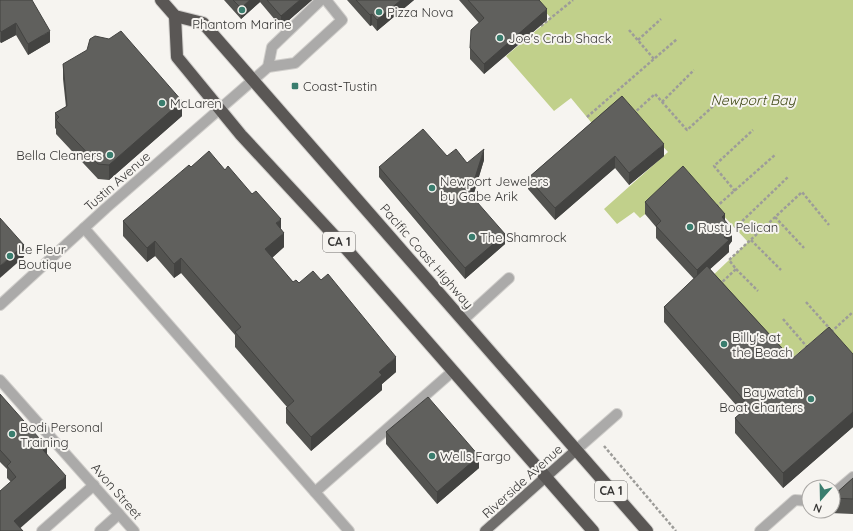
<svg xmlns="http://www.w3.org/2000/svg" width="853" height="531" viewBox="0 0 853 531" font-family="Quicksand,sans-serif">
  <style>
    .water { fill: #c1d08b }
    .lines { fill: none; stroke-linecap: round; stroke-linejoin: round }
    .minor-casing { stroke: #d0cecb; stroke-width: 12 }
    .major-casing { stroke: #d0cecb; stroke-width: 12 }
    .highway-casing { stroke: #d0cecb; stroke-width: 14 }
    .path { stroke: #9d9c99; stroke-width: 2.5; stroke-dasharray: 3 2; stroke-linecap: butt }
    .minor { stroke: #abaaa9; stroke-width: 10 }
    .major { stroke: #6f6d6b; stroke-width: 10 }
    .highway { stroke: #5a5755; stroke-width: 12 }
    .wall { fill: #535350 }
    .shaded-wall { fill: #434341 }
    .building { fill: #60605d; stroke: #434341 }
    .poi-dot { fill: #3a7d6e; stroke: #f6f4f0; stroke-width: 1.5 }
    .labels { text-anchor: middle; stroke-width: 4; stroke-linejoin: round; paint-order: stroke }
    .shield { fill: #f6f4f0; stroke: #706f6d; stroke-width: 1 }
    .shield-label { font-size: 12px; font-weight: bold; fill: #373635 }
    .poi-label { font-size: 13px; fill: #373635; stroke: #f6f4f0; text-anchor: start }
    .street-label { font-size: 13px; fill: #373635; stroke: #f6f4f0 }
    .water-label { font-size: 14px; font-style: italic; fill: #3f4815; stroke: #f6f4f0 }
  </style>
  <rect width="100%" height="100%" fill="#f6f4f0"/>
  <!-- water -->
  <polygon class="water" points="534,0 853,0 853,366 822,333 784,365 707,281 748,242 690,180 640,218 634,212 617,224 604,209 668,152 624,104 595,127 571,98 554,111 506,56 551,18"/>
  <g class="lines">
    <!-- minor casing -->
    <g class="minor-casing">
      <g id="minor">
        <polyline points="268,67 272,47 321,0"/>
        <polyline points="84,228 349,531"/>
        <polyline points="0,305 106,208 268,67 295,63 342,20 326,0"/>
        <polyline points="463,320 509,278"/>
        <polyline points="0,380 134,531"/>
        <polyline points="576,450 617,414"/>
        <polyline points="315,492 453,371"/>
        <polyline points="833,494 853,477"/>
        <polyline points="42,531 94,485"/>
        <polyline points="100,531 119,514"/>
        <polyline points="760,531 795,500 809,501"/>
      </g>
    </g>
    <!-- major casing -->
    <g class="major-casing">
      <polyline id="major" points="485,531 576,450"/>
    </g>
    <!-- highway casing -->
    <g class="highway-casing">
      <g id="highway">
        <polyline points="161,0 175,16 203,23 647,531"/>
        <polyline points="175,16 177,57 241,135 342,244 593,531"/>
      </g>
    </g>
    <!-- path -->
    <g class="path">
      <polyline points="541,26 573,0"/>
      <polyline points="629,30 654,59"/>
      <polyline points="638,40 661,19"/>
      <polyline points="662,102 694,70"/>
      <polyline points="633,114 655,94 687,130 720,100"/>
      <polyline points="587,117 677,39"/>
      <polyline points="735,191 714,166 753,130"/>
      <polyline points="716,207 776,154"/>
      <polyline points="775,217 804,248"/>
      <polyline points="735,228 788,177"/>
      <polyline points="751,240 781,270"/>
      <polyline points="736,269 758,291"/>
      <polyline points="719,285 736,269 729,260 802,192 829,225"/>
      <polyline points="806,302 830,329"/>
      <polyline points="783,319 808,348"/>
      <polyline points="831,332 853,312"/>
      <polyline points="604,446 676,531"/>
    </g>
    <!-- minor -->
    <use href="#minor" class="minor"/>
    <!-- major -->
    <use href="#major" class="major"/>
    <!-- highway -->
    <use href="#highway" class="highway"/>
  </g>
  <!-- wall -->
  <g class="wall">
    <polygon points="0,0 50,42 28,55 16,35 1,43 0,42"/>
    <polygon points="224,0 312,0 281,27 260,2 241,19"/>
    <polygon points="347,0 414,0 377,31 372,25 370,26"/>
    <polygon points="459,0 539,0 547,20 484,74 470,59 470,48 479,23"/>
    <polygon points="63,64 182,116 109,180 98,179 56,134 56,129 55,128 55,113 66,107 63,79"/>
    <polygon points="622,96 664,156 629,185 615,168 555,220 528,189 528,178"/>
    <polygon points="447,156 467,163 484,160 473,197 505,244 465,279 379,177 379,167"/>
    <polygon points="191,167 225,170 281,229 284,247 272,258 293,282 299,283 396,372 382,384 382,390 311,451 286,423 286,408 287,407 235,347 235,335 181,273 174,278 155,256 147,262 123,236 123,221"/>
    <polygon points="645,202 725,221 732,241 729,245 729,252 710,269 792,359 853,354 853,427 783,488 735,433 735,418 742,412 664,322 664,307 694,279 656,238 656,227 645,214"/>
    <polygon points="0,394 47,454 66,488 0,531 11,482 7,478 7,469 0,462"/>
    <polygon points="386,432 479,468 437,504 386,444"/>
    <polygon points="853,478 853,514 830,513 830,511 833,511 833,496"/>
  </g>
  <!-- shaded-wall -->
  <g class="shaded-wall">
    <polygon points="250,0 260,0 260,2 241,19 241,8"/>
    <polygon points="300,0 312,0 281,27 281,16"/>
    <polygon points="401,0 414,0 377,31 377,20"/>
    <polygon points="547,9 547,20 484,74 484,64"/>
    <polygon points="372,14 372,25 370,26 370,15"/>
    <polygon points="16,23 16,35 1,43 1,32"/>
    <polygon points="50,31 50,42 28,55 28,44"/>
    <polygon points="182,101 182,116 109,180 109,165"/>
    <polygon points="664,144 664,156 629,185 629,173"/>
    <polygon points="484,149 484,160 470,205 470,194"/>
    <polygon points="615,156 615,168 555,220 555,208"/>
    <polygon points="725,214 725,226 722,217"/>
    <polygon points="281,219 281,234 276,223"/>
    <polygon points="732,229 732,241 729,245 729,252 697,281 697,270 724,237"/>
    <polygon points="284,233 284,247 265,264 265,249"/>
    <polygon points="505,234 505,244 465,279 465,268"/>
    <polygon points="155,241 155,256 147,262 147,248"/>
    <polygon points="24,245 24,257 0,278 0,266"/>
    <polygon points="181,258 181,273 174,278 174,264"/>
    <polygon points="396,357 396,372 382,384 382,390 311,451 311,437 379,372"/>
    <polygon points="853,412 853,427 783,488 783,473"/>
    <polygon points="47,447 47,459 43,450"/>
    <polygon points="479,456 479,468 437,504 437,492"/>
    <polygon points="66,476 66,488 17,531 14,521"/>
  </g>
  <!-- building -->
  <g class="building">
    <polygon points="0,0 32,0 50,31 28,44 16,23 1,32 0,30"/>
    <polygon points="233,0 250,0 241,8"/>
    <polygon points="267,0 300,0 281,16"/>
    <polygon points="356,0 401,0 377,20 372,14 370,15"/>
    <polygon points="468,0 539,0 547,9 484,64 470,48 471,30 484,18"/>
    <polygon points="121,31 182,101 109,165 98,164 56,120 59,117 55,113 67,106 63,64 87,50 90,39 95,36 109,39"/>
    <polygon points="622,96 664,144 629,173 615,156 555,208 528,178"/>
    <polygon points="423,129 447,156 456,149 467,163 484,149 470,194 505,234 465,268 379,167"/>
    <polygon points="209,151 225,170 228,166 252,194 256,191 281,219 276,223 284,233 265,249 293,282 296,280 299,283 313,271 321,280 328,274 396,357 379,372 382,375 311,437 286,408 294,401 235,332 241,327 181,258 174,264 155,241 147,248 123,221 189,165 191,167"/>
    <polygon points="683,166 725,214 722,217 732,229 724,237 729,240 697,270 656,226 661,221 645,202"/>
    <polygon points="0,218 24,245 0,266"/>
    <polygon points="707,266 792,359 829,327 853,354 853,412 783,473 735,418 749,406 664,307"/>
    <polygon points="0,394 47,447 43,450 66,476 14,521 23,531 0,531 0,491 16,477 7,466 11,462 0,450"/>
    <polygon points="428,397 479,456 437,492 386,432"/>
    <polygon points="853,478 853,499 833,498 833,496"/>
  </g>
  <!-- markers -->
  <g class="poi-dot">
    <circle cx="242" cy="10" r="4"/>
    <circle cx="379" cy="12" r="4"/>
    <circle cx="500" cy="38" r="4"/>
    <rect x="291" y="82" width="8" height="8" rx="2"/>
    <circle cx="162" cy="103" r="4"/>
    <circle cx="110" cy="155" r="4"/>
    <circle cx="432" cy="188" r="4"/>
    <circle cx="690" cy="227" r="4"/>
    <circle cx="472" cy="237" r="4"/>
    <circle cx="10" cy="256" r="4"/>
    <circle cx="724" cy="344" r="4"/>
    <circle cx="811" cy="399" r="4"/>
    <circle cx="12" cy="434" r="4"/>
    <circle cx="432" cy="456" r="4"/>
  </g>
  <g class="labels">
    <!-- shield labels -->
    <g class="shield">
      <rect x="323" y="232" width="32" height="20" rx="3"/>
      <rect x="595" y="481" width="32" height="20" rx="3"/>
    </g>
    <g class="shield-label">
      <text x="339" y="246">CA 1</text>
      <text x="611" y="495">CA 1</text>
    </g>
    <!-- poi labels -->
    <g class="poi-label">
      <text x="387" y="17">Pizza Nova</text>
      <text x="242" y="29" text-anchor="middle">Phantom Marine</text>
      <text x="508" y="43">Joe's Crab Shack</text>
      <text x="303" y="91">Coast-Tustin</text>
      <text x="170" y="108">McLaren</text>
      <text x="102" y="160" text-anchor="end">Bella Cleaners</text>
      <text x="440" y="186">Newport Jewelers<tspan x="440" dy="15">by Gabe Arik</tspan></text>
      <text x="698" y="232">Rusty Pelican</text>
      <text x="480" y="242">The Shamrock</text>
      <text x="18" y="254">Le Fleur<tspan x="18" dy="15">Boutique</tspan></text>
      <text x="732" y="342">Billy's at<tspan x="732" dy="15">the Beach</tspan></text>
      <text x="803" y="397" text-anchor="end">Baywatch<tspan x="803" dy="15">Boat Charters</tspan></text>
      <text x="20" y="432">Bodi Personal<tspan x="20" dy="15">Training</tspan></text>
      <text x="440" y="461">Wells Fargo</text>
    </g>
    <!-- street labels -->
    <g class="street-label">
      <text transform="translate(117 181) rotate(-41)" y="5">Tustin Avenue</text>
      <text transform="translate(427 256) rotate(49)" y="5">Pacific Coast Highway</text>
      <text transform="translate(522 481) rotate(-42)" y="5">Riverside Avenue</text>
      <text transform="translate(117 491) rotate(49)" y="5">Avon Street</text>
    </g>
    <!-- water labels -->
    <g class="water-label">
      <text x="753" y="105">Newport Bay</text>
    </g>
  </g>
  <!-- north arrow -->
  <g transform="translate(821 499) rotate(200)"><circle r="19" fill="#f6f4f0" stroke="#aaa8a5"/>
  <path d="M0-3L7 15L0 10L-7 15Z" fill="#3a7d6e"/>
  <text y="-6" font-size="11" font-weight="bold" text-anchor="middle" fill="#373635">N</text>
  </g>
</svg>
